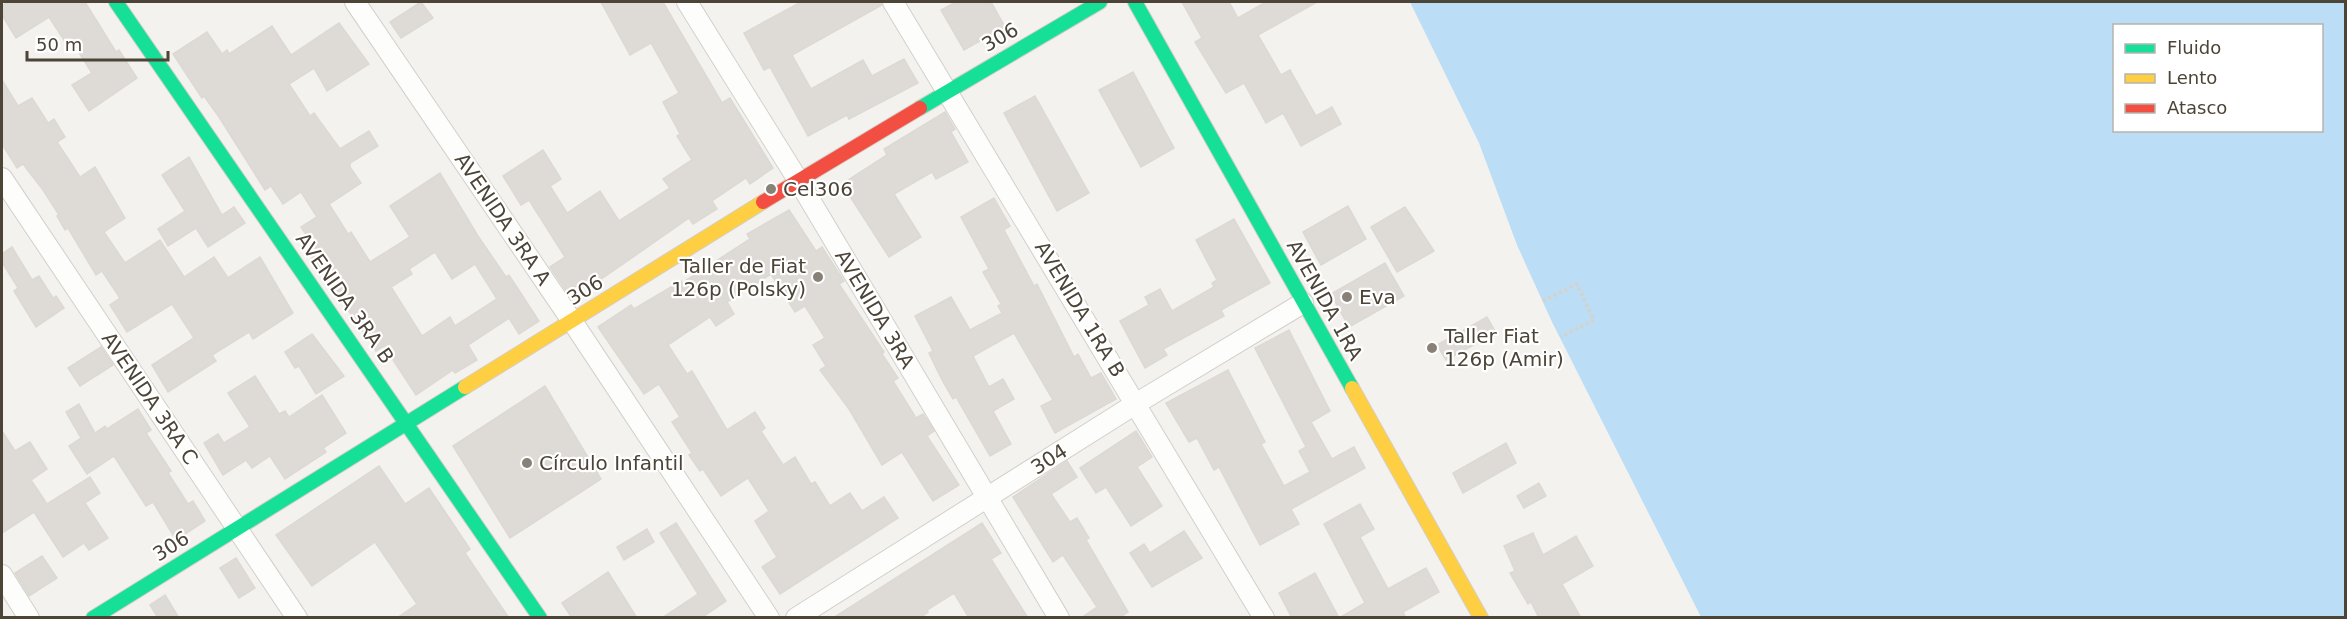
<svg xmlns="http://www.w3.org/2000/svg" width="2347" height="619" viewBox="0 0 2347 619" font-family="'DejaVu Sans',sans-serif">
  <style>
    .water { fill: #bbddf5; fill-rule: evenodd }
    .building { fill: #dedbd6; stroke: #dcd9d3; stroke-width: 1.5; fill-rule: evenodd }
    .lines { fill: none; stroke-linecap: round; stroke-linejoin: round }
    .street-casing { stroke: #d2d0cb; stroke-width: 22 }
    .fast-casing { stroke: #d4cfc4; stroke-width: 16 }
    .slow-casing { stroke: #d4cfc4; stroke-width: 16 }
    .jam-casing { stroke: #d4cfc4; stroke-width: 16 }
    .path { stroke: #d4d2cc; stroke-width: 4; stroke-dasharray: 3 3; stroke-linecap: butt }
    .street { stroke: #fdfdfc; stroke-width: 20 }
    .fast { stroke: #16e098; stroke-width: 14 }
    .slow { stroke: #ffcf43; stroke-width: 14 }
    .jam { stroke: #f24e42; stroke-width: 14 }
    .poi-dot { fill: #878177; stroke: #fff; stroke-width: 2 }
    .labels { text-anchor: middle; stroke-width: 4.5; stroke-linejoin: round; paint-order: stroke }
    .street-label { font-size: 20px; fill: #4c4437; stroke: #fff }
    .poi-label { font-size: 20px; fill: #4c4437; stroke: #fff; text-anchor: start }
  </style>
  <rect width="100%" height="100%" fill="#f4f2ee"/>
  <!-- water -->
  <path class="water" d="M1410,2h935v615h-644l-149,-295 -35,-77 -38,-102zM2114,26h208v104h-208z"/>
  <!-- building -->
  <g class="building">
    <polygon points="8,2 85,2 116,52 119,50 137,78 89,111 72,85 92,73 69,37 64,40 49,17 16,38 2,15 2,6"/>
    <polygon points="421,2 433,18 401,38 390,22"/>
    <polygon points="601,2 663,2 722,103 730,98 773,168 750,184 746,178 712,201 717,209 693,224 689,218 600,280 596,274 567,292 550,267 565,257 529,200 521,205 503,176 543,150 561,179 550,186 567,213 600,191 619,221 670,188 663,179 692,160 677,136 680,134 663,102 679,93 651,43 630,55"/>
    <polygon points="801,2 881,2 882,5 792,55 811,89 863,60 872,76 904,59 918,83 849,119 847,115 808,136 770,67 764,70 744,33"/>
    <polygon points="956,2 991,2 1005,27 964,50 941,10"/>
    <polygon points="1182,2 1229,2 1238,18 1266,2 1317,2 1258,35 1281,75 1290,70 1316,116 1332,107 1341,124 1301,146 1283,113 1266,123 1244,83 1226,93 1195,42 1202,38"/>
    <path d="M339,23l30,41 -42,27 -13,-23 -25,16 21,32 4,-3 26,36 29,-18 9,15 -28,17v4l11,16 -32,21 19,30 3,-2 19,30 40,-25 -20,-31 50,-33 38,63 28,41 3,-2 30,46 -20,13 -10,-16 -41,27 9,15 -22,13 -2,-3 -37,25 -32,-49 -8,5 -64,-94 6,-4 -17,-26 16,-10 -16,-25 -18,12 -12,-18 -6,4 -46,-73 -15,-21 -2,2 -29,-44 34,-22 15,22 5,-4 2,4 43,-28 19,29zM435,252l17,27 23,-15 22,35 -42,27 -5,-9 -28,19 -31,-49 21,-13 -3,-5z"/>
    <polygon points="1133,72 1174,148 1141,167 1099,90"/>
    <polygon points="2,80 18,106 32,98 48,123 54,119 65,137 57,142 80,177 95,167 125,218 104,232 125,263 160,240 184,277 214,257 228,278 260,257 293,313 253,339 249,332 212,355 216,361 168,392 152,365 194,338 172,304 127,332 110,305 120,298 102,271 96,275 68,228 65,230 57,216 59,215 43,190 23,164 17,168 2,144"/>
    <polygon points="1035,96 1089,193 1057,211 1004,113"/>
    <polygon points="945,112 955,129 951,132 968,162 936,179 932,172 894,194 921,237 889,257 842,184 887,155 884,149"/>
    <polygon points="189,157 222,215 234,207 245,223 208,247 196,228 168,246 158,229 185,211 162,175"/>
    <polygon points="994,198 1010,226 1004,230 1034,286 1037,284 1074,357 1078,354 1091,378 1101,373 1116,399 1055,433 1041,406 1053,400 1014,333 973,356 989,387 1003,379 1014,399 993,411 1011,444 990,456 956,397 953,399 942,380 929,353 933,351 915,316 951,297 970,330 1002,313 998,306 1001,304 983,272 989,269 961,217"/>
    <polygon points="1348,206 1366,239 1321,265 1303,232"/>
    <polygon points="1405,207 1434,251 1397,272 1371,227"/>
    <polygon points="789,210 816,251 822,247 844,281 839,284 884,352 882,354 898,378 893,381 916,418 923,414 933,429 934,431 927,436 959,485 933,501 902,452 882,465 849,409 820,370 826,366 813,345 825,338 805,306 795,312 771,274 727,302 734,314 716,326 710,317 668,345 687,374 692,371 727,430 755,412 765,428 761,431 783,465 795,457 811,484 815,482 830,506 850,493 862,511 884,497 898,518 780,594 762,567 777,557 755,521 769,511 748,478 721,496 703,469 700,471 689,455 692,453 672,422 680,417 659,384 644,394 598,327 631,305 634,309 681,281 682,283 750,239 747,234"/>
    <polygon points="1234,219 1270,283 1221,310 1224,316 1163,349 1167,355 1145,368 1120,321 1149,305 1145,297 1160,289 1172,311 1214,287 1212,283 1217,280 1196,240"/>
    <polygon points="12,247 32,280 39,276 53,298 56,296 64,308 36,327 14,291 18,288 2,262 2,254"/>
    <polygon points="1385,263 1404,296 1349,327 1331,294"/>
    <polygon points="1487,317 1496,333 1446,360 1437,345"/>
    <polygon points="1289,330 1330,411 1311,422 1332,459 1354,447 1365,468 1291,509 1299,524 1260,545 1219,467 1214,470 1197,438 1189,442 1166,403 1228,370 1265,442 1261,444 1284,486 1310,472 1299,451 1306,447 1255,348"/>
    <polygon points="312,334 344,376 316,394 299,366 295,368 285,352"/>
    <polygon points="101,347 113,365 80,386 68,368"/>
    <polygon points="255,376 279,414 285,411 289,417 322,395 346,433 323,448 326,452 285,479 270,456 252,468 246,460 223,475 204,443 218,434 224,443 250,427 228,393"/>
    <polygon points="545,386 601,479 510,538 453,446"/>
    <polygon points="79,404 95,433 105,426 107,429 138,409 151,430 146,433 171,471 168,473 188,504 193,501 205,521 176,540 153,502 146,506 114,456 87,474 69,446 81,438 66,412"/>
    <polygon points="2,431 15,451 30,442 47,469 31,480 47,504 90,477 100,493 85,503 108,538 89,550 84,543 63,557 34,512 2,533"/>
    <polygon points="1136,431 1152,457 1137,467 1162,506 1131,526 1106,487 1096,493 1080,468"/>
    <polygon points="1506,443 1516,463 1463,493 1453,473"/>
    <polygon points="1067,461 1077,477 1051,494 1070,522 1077,518 1089,538 1086,540 1128,612 1119,618 1081,618 1097,607 1063,555 1053,562 1013,497"/>
    <polygon points="379,466 405,504 429,488 470,549 465,553 509,618 397,618 417,604 375,542 312,586 276,535"/>
    <polygon points="1539,483 1546,496 1524,508 1517,496"/>
    <polygon points="1360,504 1374,529 1360,537 1388,589 1426,568 1439,592 1403,612 1406,618 1339,618 1365,603 1324,524"/>
    <polygon points="676,523 726,601 701,618 662,618 698,594 660,533"/>
    <polygon points="982,523 1001,553 991,559 1028,618 969,618 954,593 927,610 928,612 920,618 833,618"/>
    <polygon points="647,529 654,542 624,560 617,547"/>
    <polygon points="1184,531 1202,558 1152,587 1130,553 1144,544 1150,553"/>
    <polygon points="1533,533 1543,555 1576,536 1593,566 1562,584 1581,618 1539,618 1531,602 1528,604 1510,573 1515,571 1504,546"/>
    <polygon points="42,556 57,578 29,596 15,573"/>
    <polygon points="236,558 255,588 239,598 220,568"/>
    <polygon points="608,572 637,618 572,618 562,603"/>
    <polygon points="1315,573 1339,618 1292,618 1279,593"/>
    <polygon points="165,595 179,618 158,618 150,605"/>
  </g>
  <g class="lines">
    <!-- street casing -->
    <g class="street-casing">
      <g id="street">
        <polyline points="355,2 572,321 769,618"/>
        <polyline points="687,2 798,180 1059,618"/>
        <polyline points="893,2 1264,618"/>
        <polyline points="2,178 297,618"/>
        <polyline points="2,575 29,618"/>
        <polyline points="796,618 1137,403 1303,303"/>
      </g>
    </g>
    <!-- fast casing -->
    <g class="fast-casing">
      <g id="fast">
        <polyline points="116,2 540,618"/>
        <polyline points="1135,2 1352,388"/>
        <polyline points="920,108 1100,2"/>
        <polyline points="93,618 465,387"/>
      </g>
    </g>
    <!-- slow casing -->
    <g class="slow-casing">
      <g id="slow">
        <polyline points="465,387 763,202"/>
        <polyline points="1352,388 1481,618"/>
      </g>
    </g>
    <!-- jam casing -->
    <g class="jam-casing">
      <polyline id="jam" points="763,202 920,108"/>
    </g>
    <!-- path -->
    <polyline class="path" points="1543,301 1577,284 1594,320 1561,337"/>
    <!-- street -->
    <use href="#street" class="street"/>
    <!-- fast -->
    <use href="#fast" class="fast"/>
    <!-- slow -->
    <use href="#slow" class="slow"/>
    <!-- jam -->
    <use href="#jam" class="jam"/>
  </g>
  <!-- markers -->
  <g class="poi-dot">
    <circle cx="771" cy="189" r="6"/>
    <circle cx="818" cy="277" r="6"/>
    <circle cx="1347" cy="297" r="6"/>
    <circle cx="1432" cy="348" r="6"/>
    <circle cx="527" cy="463" r="6"/>
  </g>
  <g class="labels">
    <!-- street labels -->
    <g class="street-label">
      <text transform="translate(1000 37) rotate(-30)" y="7">306</text>
      <text transform="translate(503 219) rotate(56)" y="7">AVENIDA 3RA A</text>
      <text transform="translate(585 290) rotate(-32)" y="7">306</text>
      <text transform="translate(345 298) rotate(55)" y="7">AVENIDA 3RA B</text>
      <text transform="translate(1325 300) rotate(61)" y="7">AVENIDA 1RA</text>
      <text transform="translate(875 309) rotate(59)" y="7">AVENIDA 3RA</text>
      <text transform="translate(1080 309) rotate(59)" y="7">AVENIDA 1RA B</text>
      <text transform="translate(150 398) rotate(56)" y="7">AVENIDA 3RA C</text>
      <text transform="translate(1049 459) rotate(-33)" y="7">304</text>
      <text transform="translate(171 546) rotate(-32)" y="7">306</text>
    </g>
    <!-- poi labels -->
    <g class="poi-label">
      <text x="783" y="196">Cel306</text>
      <text x="806" y="273" text-anchor="end">Taller de Fiat<tspan x="806" dy="23">126p (Polsky)</tspan></text>
      <text x="1359" y="304">Eva</text>
      <text x="1444" y="343">Taller Fiat<tspan x="1444" dy="23">126p (Amir)</tspan></text>
      <text x="539" y="470">Círculo Infantil</text>
    </g>
  </g>
  <!-- border -->
  <rect width="2347" height="619" fill="none" stroke="#4c4437" stroke-width="6"/>
  <!-- legend -->
  <rect x="2113" y="24" width="210" height="108" fill="#ffffff" stroke="#b7b4af" stroke-width="1.5"/>
  <rect x="2125" y="44" width="30" height="9" fill="#16e098" stroke="#b7b4af" stroke-width="1.5"/>
  <text x="2167" y="54" font-size="18" fill="#4c4437">Fluido</text>
  <rect x="2125" y="74" width="30" height="9" fill="#ffcf43" stroke="#b7b4af" stroke-width="1.5"/>
  <text x="2167" y="84" font-size="18" fill="#4c4437">Lento</text>
  <rect x="2125" y="104" width="30" height="9" fill="#f24e42" stroke="#b7b4af" stroke-width="1.5"/>
  <text x="2167" y="114" font-size="18" fill="#4c4437">Atasco</text>
  <!-- scale -->
  <path d="M27 51v9h141v-9" fill="none" stroke="#4c4437" stroke-width="3"/>
  <text x="36" y="51" font-size="18" fill="#4c4437" stroke="#ffffff" stroke-width="4.5" paint-order="stroke">50 m</text>
</svg>
